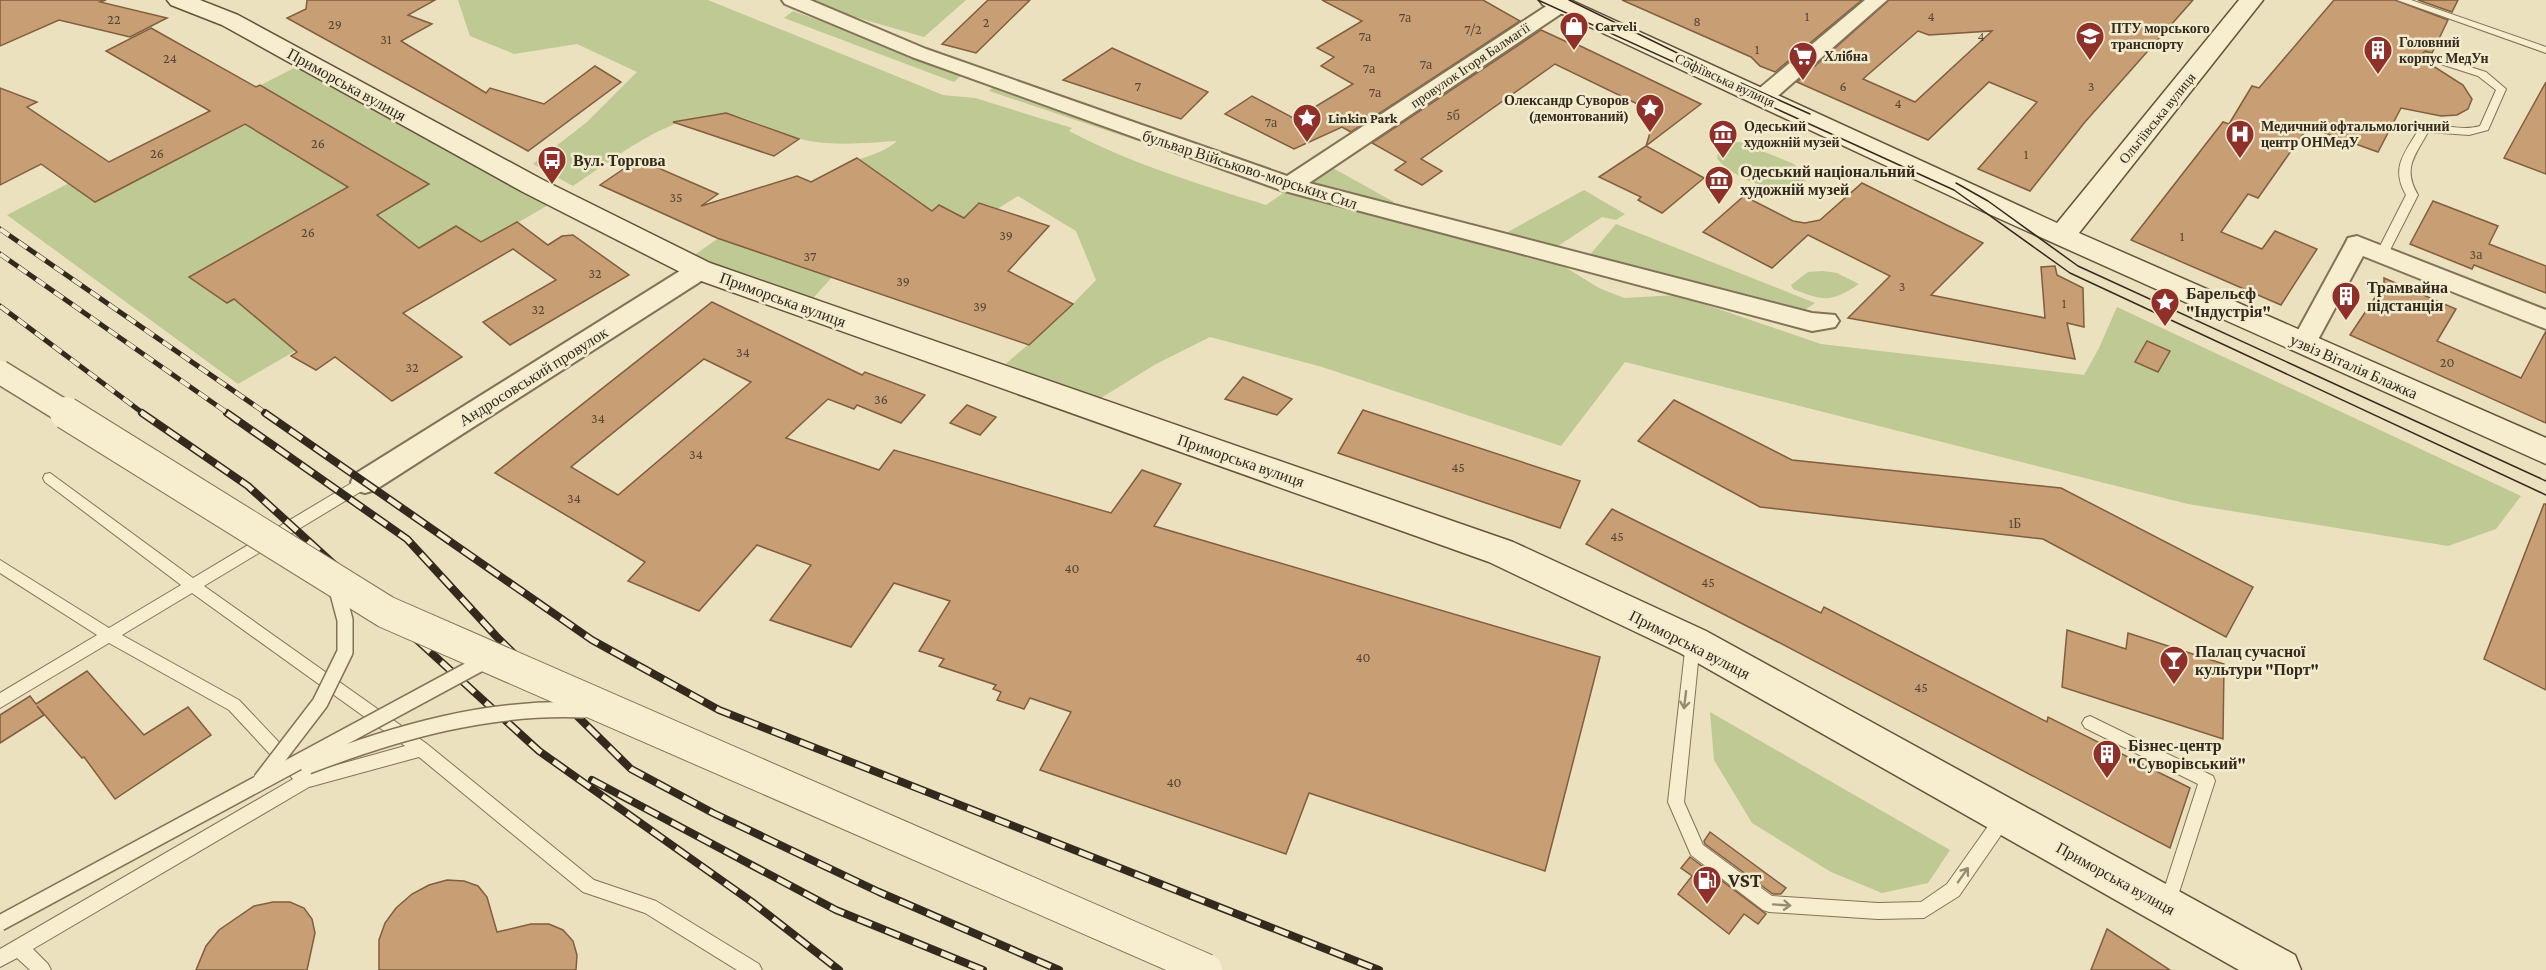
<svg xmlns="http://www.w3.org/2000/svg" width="2546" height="970" viewBox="0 0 2546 970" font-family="'Crimson Pro',serif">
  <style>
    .green { fill: #bec993 }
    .building { fill: #c89e75; stroke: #815e3e; stroke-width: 1.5; fill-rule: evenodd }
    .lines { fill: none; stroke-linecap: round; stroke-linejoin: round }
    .lane-casing { stroke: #837258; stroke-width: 2 }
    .street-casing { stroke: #837258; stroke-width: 4 }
    .secondary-casing { stroke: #64533b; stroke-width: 3 }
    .lane { fill: #f7eed0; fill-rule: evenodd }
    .street { fill: #f7eed0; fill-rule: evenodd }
    .secondary { fill: #f7eed0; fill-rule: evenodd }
    .tram { stroke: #33291c; stroke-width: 1.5 }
    .rail-far1-casing { stroke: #33291c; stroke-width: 5 }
    .rail-casing { stroke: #33291c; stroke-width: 8 }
    .rail-far1 { stroke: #f3ebcd; stroke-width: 4; stroke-dasharray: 11; stroke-linecap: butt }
    .rail { stroke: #f3ebcd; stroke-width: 5; stroke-dasharray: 15; stroke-linecap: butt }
    .lane-bridge-casing { stroke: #837258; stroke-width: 18; stroke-linecap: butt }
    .street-bridge-far1-casing { stroke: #837258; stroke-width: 26; stroke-linecap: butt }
    .street-bridge-casing { stroke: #837258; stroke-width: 34; stroke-linecap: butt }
    .lane-bridge { stroke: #f7eed0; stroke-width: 15 }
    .street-bridge-far1 { stroke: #f7eed0; stroke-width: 23 }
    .street-bridge { stroke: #f7eed0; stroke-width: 32 }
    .oneway { stroke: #958c76 }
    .labels { text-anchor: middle; stroke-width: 5; stroke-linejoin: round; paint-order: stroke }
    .number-label { font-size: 14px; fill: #584632 }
    .far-poi-label { font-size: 14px; font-weight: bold; fill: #33291c; stroke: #f3ebcd; text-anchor: start }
    .far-street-label { font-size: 14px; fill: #33291c; stroke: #f3ebcd }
    .street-label { font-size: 16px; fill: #33291c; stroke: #f3ebcd }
    .poi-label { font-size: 16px; font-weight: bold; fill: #33291c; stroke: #f3ebcd; text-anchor: start }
    .near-poi-label { font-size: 20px; font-weight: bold; fill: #33291c; stroke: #f3ebcd; text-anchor: start }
  </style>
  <rect width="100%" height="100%" fill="#ebe1be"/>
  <!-- green -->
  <g class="green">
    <path d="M458,0h250l235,95 32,3 97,30 -3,3c63,33 129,53 197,74l19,-13 189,47 35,14 56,14 34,21 25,10 53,-3 144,49 263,31 15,-27 18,-41 404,189 -25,33 -48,17 -260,-42 -563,-142 -64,84 -239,-79 -112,-30 -54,27 -60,37 -95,-33 60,-52 35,-36 -20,-49 -58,-35 -21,13 -35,36 -112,12 -43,48 -121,-44c49,-36 100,-66 153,-94 18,-9 43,-12 58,-26 -32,2 -69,6 -100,-3 -18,-5 -57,-25 -74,-24 -58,2 -103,41 -150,72l-40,-22 54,-42 50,-50 -60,-28 -63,10 -44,-18z"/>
    <polygon points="811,0 966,0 924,37 807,3"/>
    <polygon points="793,11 964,73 954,82 784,18"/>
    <polygon points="304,63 557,200 238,384 7,215"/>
    <polygon points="997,83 1201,155 1195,160 989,91"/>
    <path d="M1740,142l54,22 11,11v7c-16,21 -77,-6 -88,-24l2,-11 7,-4z"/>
    <polygon points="1331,167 1394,202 1385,208 1304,185"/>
    <polygon points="1584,190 1625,214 1616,220 1602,217 1558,246 1506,233"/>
    <polygon points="1616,224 1815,303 1802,312 1588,257"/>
    <path d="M1823,271l14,2 22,11c-28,19 -36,17 -66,5l-2,-4 17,-13z"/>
    <polygon points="1710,712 1950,850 1928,883 1882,893 1831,872 1752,823 1714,760"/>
  </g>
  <!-- building -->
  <g class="building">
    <polygon points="0,0 106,0 100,2 167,18 130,37 59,20 0,46"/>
    <polygon points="307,0 435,0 408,15 432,24 401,41 486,93 490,88 544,104 595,66 621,82 528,151 287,18 306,9"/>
    <polygon points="988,0 1030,0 976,53 942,44"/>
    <polygon points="1322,0 1483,0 1520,21 1351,132 1342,127 1294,149 1225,114 1252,96 1295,119 1353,84 1321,66 1334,57 1317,48 1362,21"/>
    <polygon points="1622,0 1862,0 1775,72 1760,66 1751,57"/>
    <path d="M1889,0h304l-108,122 -55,69 -52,-22 59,-67 -48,-20 -61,58 -131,-58zM1918,31l11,4 63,-4 -77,71 -52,-23z"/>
    <polygon points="2334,0 2395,0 2448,20 2432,53 2425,51 2419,57 2463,85 2472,99 2468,109 2457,115 2441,116 2401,108 2378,152 2308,127 2258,198 2248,194 2221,232 2262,249 2275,231 2317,249 2281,305 2131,240 2223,122 2229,124 2252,86 2259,88"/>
    <polygon points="2418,0 2458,0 2452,12"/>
    <polygon points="151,28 256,87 260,85 429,184 377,215 419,248 456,226 481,242 517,222 548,245 562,236 573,235 629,275 510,345 483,322 556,280 513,249 403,313 462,357 392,401 335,357 316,370 291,356 297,352 234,299 227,303 189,277 348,187 245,124 95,202 41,164 0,185 0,88 37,102 27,107 109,162 210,111 106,51"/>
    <polygon points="1541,30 1567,42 1568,40 1701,104 1646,146 1704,178 1662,213 1638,200 1641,197 1599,177 1646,146 1656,113 1555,64 1421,159 1442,171 1422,185 1395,170 1406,162 1372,143"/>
    <polygon points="1112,48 1208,92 1181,119 1063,80"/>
    <polygon points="2546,82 2546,174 2504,158"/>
    <polygon points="726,113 799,139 774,156 673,122"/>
    <polygon points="857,158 932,211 939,205 964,218 979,203 1049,226 1008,271 1073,304 1029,345 717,238 600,185 638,159 718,194 701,206 797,176 811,182"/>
    <polygon points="1862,183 1983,243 1931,295 2045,318 2041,267 2055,266 2057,275 2083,288 2084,327 2067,323 2075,359 1848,318 1890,276 1808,235 1772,268 1703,232 1744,196 1793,221 1805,223 1820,220"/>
    <polygon points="2433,201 2498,226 2489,244 2546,266 2546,293 2474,265 2472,269 2410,244"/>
    <polygon points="2384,278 2456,309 2437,341 2521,378 2546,331 2546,423 2350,335 2384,284"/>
    <path d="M712,302l150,73 3,-3 60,23 -24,28 -44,-18 -3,4 -26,-10 -42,39 93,32 15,-20 217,63 31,-43 39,14 -27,42 446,131 -55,214 -236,-78 -23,61 -246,-84 31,-58 -41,-14 -6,11 -27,-9 4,-8 -8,-3 3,-4 -57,-19 5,-7 -25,-8 31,-50 -56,-18 -43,64 -81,-27 41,-55 -54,-20 -58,66 -71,-30 17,-19 -150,-89zM704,359l47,23 -133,113 -47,-28z"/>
    <polygon points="2147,341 2170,351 2158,372 2135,362"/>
    <polygon points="1243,377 1292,399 1277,415 1225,399"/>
    <polygon points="1674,400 1792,460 2061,488 2253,587 2226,637 2043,539 1760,507 1638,441"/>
    <polygon points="967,405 996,417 980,435 950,423"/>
    <polygon points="1363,410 1580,481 1560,528 1338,453"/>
    <polygon points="2544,504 2546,504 2546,690 2484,659"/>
    <polygon points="1612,509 1821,613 1824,607 2047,722 2048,717 2190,788 2170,848 1778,642 1586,544"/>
    <polygon points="2067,630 2126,649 2128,633 2224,664 2223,739 2062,687"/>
    <polygon points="87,671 144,735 188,707 211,735 115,799 84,757 82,758 37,706 44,715 0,743 0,715 30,696 36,704"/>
    <polygon points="1710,832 1786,888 1781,894 1773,894 1705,844 1704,841"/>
    <polygon points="1690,857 1766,914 1758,924 1744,914 1729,934 1678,894 1692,876 1681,868"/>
    <polygon points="447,880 464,881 478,886 487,897 497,932 531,924 549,924 563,930 573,941 577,955 576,970 379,970 379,940 385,923 396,908 412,894 429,885"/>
    <polygon points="273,902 290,902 304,908 312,919 315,933 307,970 196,970 206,946 219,930 254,906"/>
    <polygon points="2107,929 2170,970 2091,970"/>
  </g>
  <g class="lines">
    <!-- lane casing -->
    <g class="lane-casing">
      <g id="lane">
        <polygon points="2397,0 2411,0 2546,47 2546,53"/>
        <path d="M2426,53l60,19 20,17 -18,41 -19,5 -41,-3c-13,24 -26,36 -10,63l-30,59 -6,4 -6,-4 30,-59c-16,-28 -1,-42 13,-66l1,-2c20,-5 40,5 60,-1l16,-36 -18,-14 -56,-18 -1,-2z"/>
        <path d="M50,473l143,105 167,-100h10l2,4 -2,4 -166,100 223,158 167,136 62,21 103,63 3,6h-25l-92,-57 -62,-21 -164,-135 -110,30 -276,162 15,15 3,6h-21l-13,-12 -17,9v-18l293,-170 -64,-69 -120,-67 -109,65v-15l97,-58 -97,-62v-13l109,68 72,-43 -136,-103 -2,-4 2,-4zM192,593l213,153 -97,27 -69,-73 -117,-65z"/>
        <polygon points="1693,636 1698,638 1700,642 1684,802 1703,845 1772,896 1878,903 1921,902 1947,884 1998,812 2004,810 2010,812 2012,817 2010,822 1959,896 1924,918 1878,919 1769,912 1763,910 1691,855 1668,802 1686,642 1688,638"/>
        <polygon points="2090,716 2213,776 2215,781 2173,911 2167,913 2161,911 2159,905 2198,784 2085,728 2082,723 2085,718"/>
      </g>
    </g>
    <!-- street casing -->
    <g class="street-casing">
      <g id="street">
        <polygon points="782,0 810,0 926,49 1287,176 1554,1 1568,1 1571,5 1568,9 1309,183 1812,313 1835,315 1839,321 1835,327 1812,331 1281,190 912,57 785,4"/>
        <polygon points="1865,0 1887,0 1771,102 1755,102 1752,97 1755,92"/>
        <polygon points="2357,236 2546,310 2546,329 2363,256 2313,349 2304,352 2295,349 2291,343 2345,244 2348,238"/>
        <polygon points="700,262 709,264 712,270 709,276 375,490 365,493 355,490 351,482 355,474 691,264"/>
      </g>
    </g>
    <!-- secondary casing -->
    <g class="secondary-casing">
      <g id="secondary">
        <polygon points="167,0 200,0 238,15 543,180 710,263 1513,542 1706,631 2295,955 2301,970 2239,970 1680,653 1489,562 690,277 523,192 222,25 171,5"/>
        <polygon points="1539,0 1570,0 2057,223 2239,0 2263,0 2079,233 2546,438 2546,464 1989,214 1543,5"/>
      </g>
    </g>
    <!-- lane -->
    <use href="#lane" class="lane"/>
    <!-- street -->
    <use href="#street" class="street"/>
    <!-- secondary -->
    <use href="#secondary" class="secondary"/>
    <!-- tram -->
    <g class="tram">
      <polyline points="1538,0 1954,190 2070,273 2546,495"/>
      <polyline points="1569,0 1706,67"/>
      <polyline points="1741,83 1810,114"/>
      <polyline points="1956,183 1988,201 2078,266 2546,481"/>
    </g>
    <!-- rail-far1 casing -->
    <g class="rail-far1-casing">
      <g id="rail-far1">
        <polyline points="0,229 267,414"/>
        <polyline points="0,254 229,414"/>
        <polyline points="0,306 144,414"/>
      </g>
    </g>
    <!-- rail casing -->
    <g class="rail-casing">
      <g id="rail">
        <polyline points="142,413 248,486 539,751 752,902 839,970"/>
        <polyline points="227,413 407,539 496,636 631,769 713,813 879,892 1059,970"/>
        <polyline points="265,413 592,640 719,710 1379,970"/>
        <polyline points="592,780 836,910 983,970"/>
      </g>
    </g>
    <!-- rail-far1 -->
    <use href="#rail-far1" class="rail-far1"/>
    <!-- rail -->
    <use href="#rail" class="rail"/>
    <!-- lane-bridge casing -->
    <g class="lane-bridge-casing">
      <g id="lane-bridge">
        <path d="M308,766c90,-34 179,-60 276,-56"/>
        <polyline points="261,780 320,703 345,652 345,620 336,586"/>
        <polyline points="0,923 489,659"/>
      </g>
    </g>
    <!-- street-bridge-far1 casing -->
    <g class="street-bridge-far1-casing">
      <polyline id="street-bridge-far1" points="0,372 68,414"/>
    </g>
    <!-- street-bridge casing -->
    <g class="street-bridge-casing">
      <polyline id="street-bridge" points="66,413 386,612 1206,970"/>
    </g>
    <!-- lane-bridge -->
    <use href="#lane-bridge" class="lane-bridge"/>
    <!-- street-bridge-far1 -->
    <use href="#street-bridge-far1" class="street-bridge-far1"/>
    <!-- street-bridge -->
    <use href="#street-bridge" class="street-bridge"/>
  </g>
  <!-- one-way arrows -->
  <defs><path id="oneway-shaft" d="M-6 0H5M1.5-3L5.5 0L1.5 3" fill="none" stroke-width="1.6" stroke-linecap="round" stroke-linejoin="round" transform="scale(1.5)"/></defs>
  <g class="oneway">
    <use href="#oneway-shaft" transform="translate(1685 700) rotate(97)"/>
    <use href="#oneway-shaft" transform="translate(1963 875) rotate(-55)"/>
    <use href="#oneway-shaft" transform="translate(1782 905) rotate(4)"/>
  </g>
  <!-- icons -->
  <defs>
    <g id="shop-pin" transform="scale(1.5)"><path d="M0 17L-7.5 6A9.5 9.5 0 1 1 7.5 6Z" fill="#8f312a" stroke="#f3ebcd"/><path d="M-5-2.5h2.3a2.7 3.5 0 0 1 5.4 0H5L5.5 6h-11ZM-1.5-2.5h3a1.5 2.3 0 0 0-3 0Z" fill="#fff"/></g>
    <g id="university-pin" transform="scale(1.5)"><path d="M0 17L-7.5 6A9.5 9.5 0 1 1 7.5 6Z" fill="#8f312a" stroke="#f3ebcd"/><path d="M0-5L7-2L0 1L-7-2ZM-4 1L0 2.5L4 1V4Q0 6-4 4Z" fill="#fff"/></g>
    <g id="building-pin" transform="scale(1.5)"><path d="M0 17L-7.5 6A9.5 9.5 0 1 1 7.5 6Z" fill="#8f312a" stroke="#f3ebcd"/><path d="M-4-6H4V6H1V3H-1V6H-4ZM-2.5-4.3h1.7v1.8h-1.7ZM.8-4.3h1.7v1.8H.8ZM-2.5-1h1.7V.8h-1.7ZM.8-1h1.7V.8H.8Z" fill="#fff"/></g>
    <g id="supermarket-pin" transform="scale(1.5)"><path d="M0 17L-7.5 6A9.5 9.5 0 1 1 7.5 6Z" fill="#8f312a" stroke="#f3ebcd"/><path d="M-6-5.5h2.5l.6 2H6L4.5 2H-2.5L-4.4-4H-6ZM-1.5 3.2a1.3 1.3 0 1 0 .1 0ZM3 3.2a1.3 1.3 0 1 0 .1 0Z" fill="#fff"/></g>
    <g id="sight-pin" transform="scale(1.5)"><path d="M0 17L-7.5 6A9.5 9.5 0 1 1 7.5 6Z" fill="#8f312a" stroke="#f3ebcd"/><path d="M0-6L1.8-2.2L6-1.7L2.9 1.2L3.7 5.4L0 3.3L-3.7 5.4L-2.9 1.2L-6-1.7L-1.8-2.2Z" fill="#fff"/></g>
    <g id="museum-pin" transform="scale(1.5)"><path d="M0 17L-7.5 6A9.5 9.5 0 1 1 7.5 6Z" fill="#8f312a" stroke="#f3ebcd"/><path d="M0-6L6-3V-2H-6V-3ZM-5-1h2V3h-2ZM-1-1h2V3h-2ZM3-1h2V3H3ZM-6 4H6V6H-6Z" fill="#fff"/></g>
    <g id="hospital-pin" transform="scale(1.5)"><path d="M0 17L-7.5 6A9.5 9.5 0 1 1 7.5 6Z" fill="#8f312a" stroke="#f3ebcd"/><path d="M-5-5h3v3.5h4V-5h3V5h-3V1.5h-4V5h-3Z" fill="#fff"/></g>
    <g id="bus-pin" transform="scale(1.5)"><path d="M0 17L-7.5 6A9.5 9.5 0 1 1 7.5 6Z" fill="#8f312a" stroke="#f3ebcd"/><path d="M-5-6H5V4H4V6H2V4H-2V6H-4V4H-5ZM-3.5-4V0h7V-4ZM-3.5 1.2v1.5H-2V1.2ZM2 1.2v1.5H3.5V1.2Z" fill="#fff"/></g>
    <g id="bar-pin" transform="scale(1.5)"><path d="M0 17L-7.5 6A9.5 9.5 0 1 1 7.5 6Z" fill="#8f312a" stroke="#f3ebcd"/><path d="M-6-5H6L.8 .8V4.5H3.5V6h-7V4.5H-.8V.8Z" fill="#fff"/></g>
    <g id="fuel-pin" transform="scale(1.5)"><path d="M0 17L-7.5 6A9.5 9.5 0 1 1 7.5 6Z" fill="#8f312a" stroke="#f3ebcd"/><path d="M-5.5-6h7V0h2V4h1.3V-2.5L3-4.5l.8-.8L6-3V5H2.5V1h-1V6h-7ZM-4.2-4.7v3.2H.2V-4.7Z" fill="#fff"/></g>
  </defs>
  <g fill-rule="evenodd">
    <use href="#shop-pin" x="1574" y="26"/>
    <use href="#university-pin" x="2090" y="36"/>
    <use href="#building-pin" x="2378" y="50"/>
    <use href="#supermarket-pin" x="1803" y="56"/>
    <use href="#sight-pin" x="1650" y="108"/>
    <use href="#sight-pin" x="1307" y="118"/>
    <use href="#museum-pin" x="1723" y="134"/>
    <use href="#hospital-pin" x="2240" y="134"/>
    <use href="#bus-pin" x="552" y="160"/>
    <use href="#museum-pin" x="1719" y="180"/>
    <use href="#building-pin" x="2346" y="296"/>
    <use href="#sight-pin" x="2165" y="302"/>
    <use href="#bar-pin" x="2174" y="660"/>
    <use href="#building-pin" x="2107" y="754"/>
    <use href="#fuel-pin" x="1707" y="880"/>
  </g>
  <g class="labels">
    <!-- number labels -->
    <g class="number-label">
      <text x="1807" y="21">1</text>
      <text x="1931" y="21">4</text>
      <text x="1405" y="22">7а</text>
      <text x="114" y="24">22</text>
      <text x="1697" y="26">8</text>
      <text x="986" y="27">2</text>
      <text x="335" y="29">29</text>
      <text x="1473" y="34">7/2</text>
      <text x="1365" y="41">7а</text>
      <text x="1981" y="41">4</text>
      <text x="386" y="44">31</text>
      <text x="1757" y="54">1</text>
      <text x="170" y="63">24</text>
      <text x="1426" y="69">7а</text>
      <text x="1369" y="73">7а</text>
      <text x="1138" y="91">7</text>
      <text x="1843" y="91">6</text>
      <text x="2091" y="91">3</text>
      <text x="1375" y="97">7а</text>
      <text x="1898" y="108">4</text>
      <text x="1453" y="120">5б</text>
      <text x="1271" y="127">7а</text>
      <text x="318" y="148">26</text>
      <text x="157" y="158">26</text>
      <text x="2026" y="159">1</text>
      <text x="676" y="202">35</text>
      <text x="308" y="237">26</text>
      <text x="1006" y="240">39</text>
      <text x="2182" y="241">1</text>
      <text x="2476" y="259">3а</text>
      <text x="810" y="261">37</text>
      <text x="595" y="278">32</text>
      <text x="903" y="286">39</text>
      <text x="1902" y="291">3</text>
      <text x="2064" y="308">1</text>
      <text x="980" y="311">39</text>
      <text x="538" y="314">32</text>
      <text x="743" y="357">34</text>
      <text x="2447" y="367">20</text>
      <text x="412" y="372">32</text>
      <text x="881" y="404">36</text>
      <text x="598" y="423">34</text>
      <text x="696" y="459">34</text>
      <text x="1458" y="472">45</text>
      <text x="574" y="503">34</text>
      <text x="2015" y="528">1Б</text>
      <text x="1617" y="541">45</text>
      <text x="1072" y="573">40</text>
      <text x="1708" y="587">45</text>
      <text x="1363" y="662">40</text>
      <text x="1921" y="692">45</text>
      <text x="1174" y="787">40</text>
    </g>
    <!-- far-poi labels -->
    <g class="far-poi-label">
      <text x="1595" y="31">Carveli</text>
      <text x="2111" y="33">ПТУ морського<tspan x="2111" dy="16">транспорту</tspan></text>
      <text x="2399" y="47">Головний<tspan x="2399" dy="16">корпус МедУн</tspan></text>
      <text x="1824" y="61">Хлібна</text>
      <text x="1629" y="105" text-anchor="end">Олександр Суворов<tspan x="1629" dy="16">(демонтований)</tspan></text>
      <text x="1328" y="123">Linkin Park</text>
      <text x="1744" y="131">Одеський<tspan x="1744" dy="16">художній музей</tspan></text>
      <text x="2261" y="131">Медичний офтальмологічний<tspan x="2261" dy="16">центр ОНМедУ</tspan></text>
    </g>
    <!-- far-street labels -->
    <g class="far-street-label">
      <text transform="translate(1470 65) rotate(-34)" y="5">провулок Ігоря Балмагії</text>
      <text transform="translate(1725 80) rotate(25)" y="5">Софіївська вулиця</text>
      <text transform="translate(2157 118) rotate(-51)" y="5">Ольгіївська вулиця</text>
    </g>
    <!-- street labels -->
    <g class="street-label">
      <text transform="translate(347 84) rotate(29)" y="6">Приморська вулиця</text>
      <text transform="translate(1250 169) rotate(18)" y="6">бульвар Військово-морських Сил</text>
      <text transform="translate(783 299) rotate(20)" y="6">Приморська вулиця</text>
      <text transform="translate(2354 366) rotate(24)" y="6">узвіз Віталія Блажка</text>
      <text transform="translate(533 376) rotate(-32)" y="6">Андросовський провулок</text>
      <text transform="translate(1241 460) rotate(19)" y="6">Приморська вулиця</text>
      <text transform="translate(1690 644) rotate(27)" y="6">Приморська вулиця</text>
      <text transform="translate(2116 878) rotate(29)" y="6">Приморська вулиця</text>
    </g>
    <!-- poi labels -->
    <g class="poi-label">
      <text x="573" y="166">Вул. Торгова</text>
      <text x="1740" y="177">Одеський національний<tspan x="1740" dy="18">художній музей</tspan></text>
      <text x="2367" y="293">Трамвайна<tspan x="2367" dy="18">підстанція</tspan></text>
      <text x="2186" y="299">Барельєф<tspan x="2186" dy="18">"Індустрія"</tspan></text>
      <text x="2195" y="657">Палац сучасної<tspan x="2195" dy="18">культури "Порт"</tspan></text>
      <text x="2128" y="751">Бізнес-центр<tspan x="2128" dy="18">"Суворівський"</tspan></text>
    </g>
    <!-- near-poi labels -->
    <g class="near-poi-label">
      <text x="1728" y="887">VST</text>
    </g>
  </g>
</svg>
